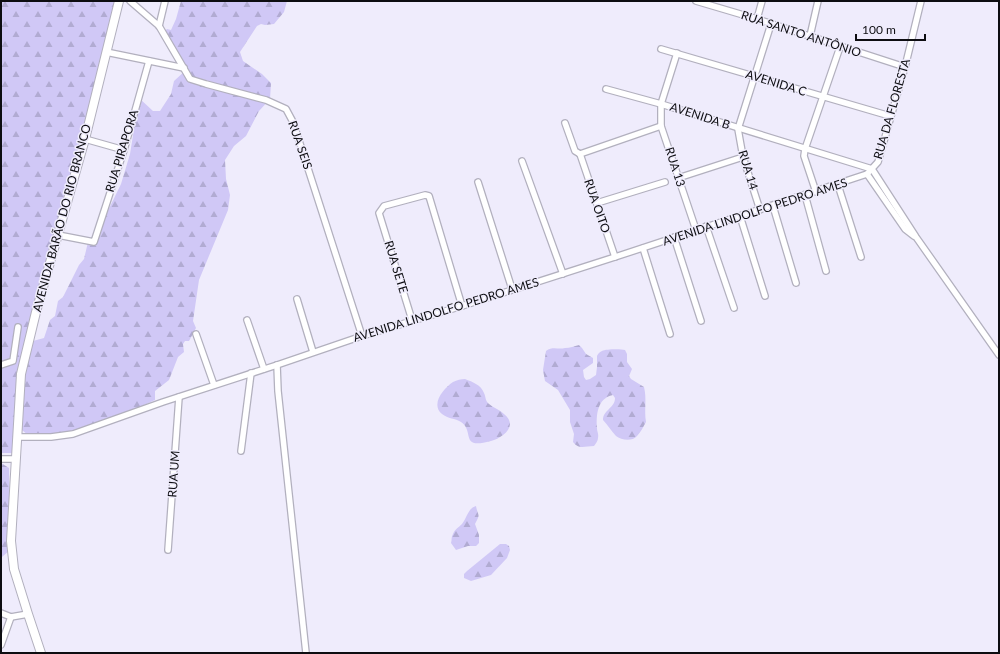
<svg xmlns="http://www.w3.org/2000/svg" width="1000" height="654" viewBox="0 0 1000 654" font-family="Lato,sans-serif">
  <style>
    .forest { fill: url(#forest-firs) }
    .lines { fill: none; stroke-linecap: round; stroke-linejoin: round }
    .street-casing { stroke: #b2b0be; stroke-width: 8 }
    .secondary-casing { stroke: #b2b0be; stroke-width: 10 }
    .street { stroke: #fff; stroke-width: 5.5 }
    .secondary { stroke: #fff; stroke-width: 8 }
    .labels { text-anchor: middle; stroke-width: 3; stroke-linejoin: round; paint-order: stroke }
    .street-label { font-size: 12px; fill: #0d0d11; stroke: #efecfc }
  </style>
  <defs>
    <pattern id="forest-firs" width="22" height="20" patternUnits="userSpaceOnUse"><rect width="22" height="20" fill="#d0c8f6"/><path d="M5 1l3.5 6h-7zM16 11l3.5 6h-7z" fill="#b1abd2"/></pattern>
  </defs>
  <rect width="100%" height="100%" fill="#efecfc"/>
  <!-- forest -->
  <g class="forest">
    <polygon points="1,1 118,1 19,374 12,453 1,453"/>
    <polygon points="181,1 287,1 284,12 274,24 265,25 261,24 257,26 240,52 243,61 262,74 271,83 270,99 259,111 246,136 234,146 225,160 226,179 230,195 228,210 199,280 193,321 196,328 189,341 185,341 183,344 184,352 178,357 169,380 155,391 155,400 133,410 64,434 28,435 22,430 23,384 33,341 44,338 50,320 55,316 58,301 63,297 79,265 84,259 88,242 96,243 101,225 121,184 130,154 139,98 153,111 160,111 171,94 174,81 186,70 164,32 167,29 171,30 176,19"/>
    <path d="M579,345l3,3 4,6 7,4v5l-10,7 1,7 2,3 4,-1 6,-4 1,-8v-11c1,-2 2,-4 5,-5 4,-2 19,-2 23,-1l2,4v8l5,7 -3,7 2,3 13,8c3,12 0,23 2,35 -3,5 -5,10 -9,14 -5,6 -16,4 -21,0 -5,-5 -8,-11 -13,-16 0,-10 12,-12 12,-22l-2,-3c-16,3 -17,21 -16,33 0,4 2,6 1,10 0,3 -2,5 -4,8 -9,0 -15,4 -21,-4l1,-8 -4,-12v-12l-12,-20 -13,-9 -2,-11 3,-19c7,-5 12,-1 19,-3 5,0 9,-2 14,-3z"/>
    <path d="M465,379c8,3 16,6 19,14 2,4 1,8 5,11 5,4 11,6 15,10 15,12 -2,24 -13,27 -32,9 -16,-10 -30,-19 -6,-4 -13,-3 -19,-8 -12,-10 2,-26 11,-32 4,-2 8,-3 12,-3z"/>
    <polygon points="1,463 9,468 10,550 2,557 1,557"/>
    <path d="M476,506c2,11 5,7 -1,18l4,11v8l-3,3h-8l-12,4 -5,-7c1,-3 0,-6 2,-9 2,-5 6,-7 9,-10 5,-6 6,-16 14,-18z"/>
    <polygon points="500,544 506,544 509,546 510,550 507,558 491,575 471,581 464,578 464,574 467,571"/>
  </g>
  <g class="lines">
    <!-- street casing -->
    <g class="street-casing">
      <g id="street">
        <polyline points="130,1 159,26 190,79 206,84 266,100 286,109 293,122 362,336"/>
        <polyline points="696,1 757,19 905,67"/>
        <polyline points="757,19 762,1"/>
        <polyline points="159,26 165,1"/>
        <polyline points="810,36 818,1"/>
        <polyline points="661,49 890,116"/>
        <polyline points="106,52 184,68"/>
        <polyline points="677,53 661,104 661,126 696,230"/>
        <polyline points="606,89 661,104 872,169"/>
        <polyline points="565,123 575,151 580,154"/>
        <polyline points="85,139 124,150"/>
        <polyline points="580,154 615,257"/>
        <polyline points="580,154 661,126"/>
        <polyline points="522,161 563,274"/>
        <polyline points="872,169 916,237 999,355"/>
        <polyline points="867,174 905,229 914,236"/>
        <polyline points="678,178 743,157"/>
        <polyline points="478,182 512,289"/>
        <polyline points="838,185 861,257"/>
        <polyline points="816,192 804,156 805,149 840,47"/>
        <polyline points="805,195 826,271"/>
        <polyline points="597,203 665,182"/>
        <polyline points="773,206 796,283"/>
        <polyline points="760,210 743,157 738,129 771,24"/>
        <polyline points="740,216 765,296"/>
        <polyline points="706,226 734,308"/>
        <polyline points="58,235 94,242 124,150 149,61"/>
        <polyline points="674,237 701,321"/>
        <polyline points="643,248 670,334"/>
        <polyline points="297,299 313,352"/>
        <polyline points="247,320 264,369"/>
        <polyline points="412,320 379,213 384,206 425,195 429,196 462,306"/>
        <polyline points="196,334 214,385"/>
        <polyline points="1,365 13,361 18,327"/>
        <polyline points="277,365 278,391 306,653"/>
        <polyline points="17,437 51,437 73,434 163,402 277,365 362,336 462,306 615,257 867,174 878,162 905,67 921,1"/>
        <polyline points="241,451 251,373"/>
        <polyline points="1,459 15,459"/>
        <polyline points="168,550 179,397"/>
        <polyline points="1,613 11,617 28,614"/>
        <polyline points="1,645 11,617"/>
      </g>
    </g>
    <!-- secondary casing -->
    <g class="secondary-casing">
      <polyline id="secondary" points="41,653 28,614 14,569 11,541 21,374 36,312 85,139 119,1"/>
    </g>
    <!-- street -->
    <use href="#street" class="street"/>
    <!-- secondary -->
    <use href="#secondary" class="secondary"/>
  </g>
  <g class="labels">
    <!-- street labels -->
    <g class="street-label">
      <text transform="translate(801 34) rotate(18)" y="4">RUA SANTO ANTÔNIO</text>
      <text transform="translate(776 83) rotate(17)" y="4">AVENIDA C</text>
      <text transform="translate(892 109) rotate(-74)" y="4">RUA DA FLORESTA</text>
      <text transform="translate(700 116) rotate(18)" y="4">AVENIDA B</text>
      <text transform="translate(300 145) rotate(71)" y="4">RUA SEIS</text>
      <text transform="translate(122 151) rotate(-73)" y="4">RUA PIRAPORA</text>
      <text transform="translate(675 167) rotate(72)" y="4">RUA 13</text>
      <text transform="translate(748 170) rotate(73)" y="4">RUA 14</text>
      <text transform="translate(597 206) rotate(71)" y="4">RUA OITO</text>
      <text transform="translate(755 212) rotate(-18)" y="4">AVENIDA LINDOLFO PEDRO AMES</text>
      <text transform="translate(62 218) rotate(-75)" y="4">AVENIDA BARÃO DO RIO BRANCO</text>
      <text transform="translate(396 267) rotate(73)" y="4">RUA SETE</text>
      <text transform="translate(446 310) rotate(-17)" y="4">AVENIDA LINDOLFO PEDRO AMES</text>
      <text transform="translate(174 474) rotate(-86)" y="4">RUA UM</text>
    </g>
  </g>
  <!-- border -->
  <rect width="1000" height="654" fill="none" stroke="#0d0d11" stroke-width="4"/>
  <!-- scale -->
  <path d="M856 34v6h69v-6" fill="none" stroke="#0d0d11" stroke-width="2"/>
  <text x="862" y="34" font-size="12" fill="#0d0d11" stroke="#efecfc" stroke-width="3" paint-order="stroke">100 m</text>
</svg>
